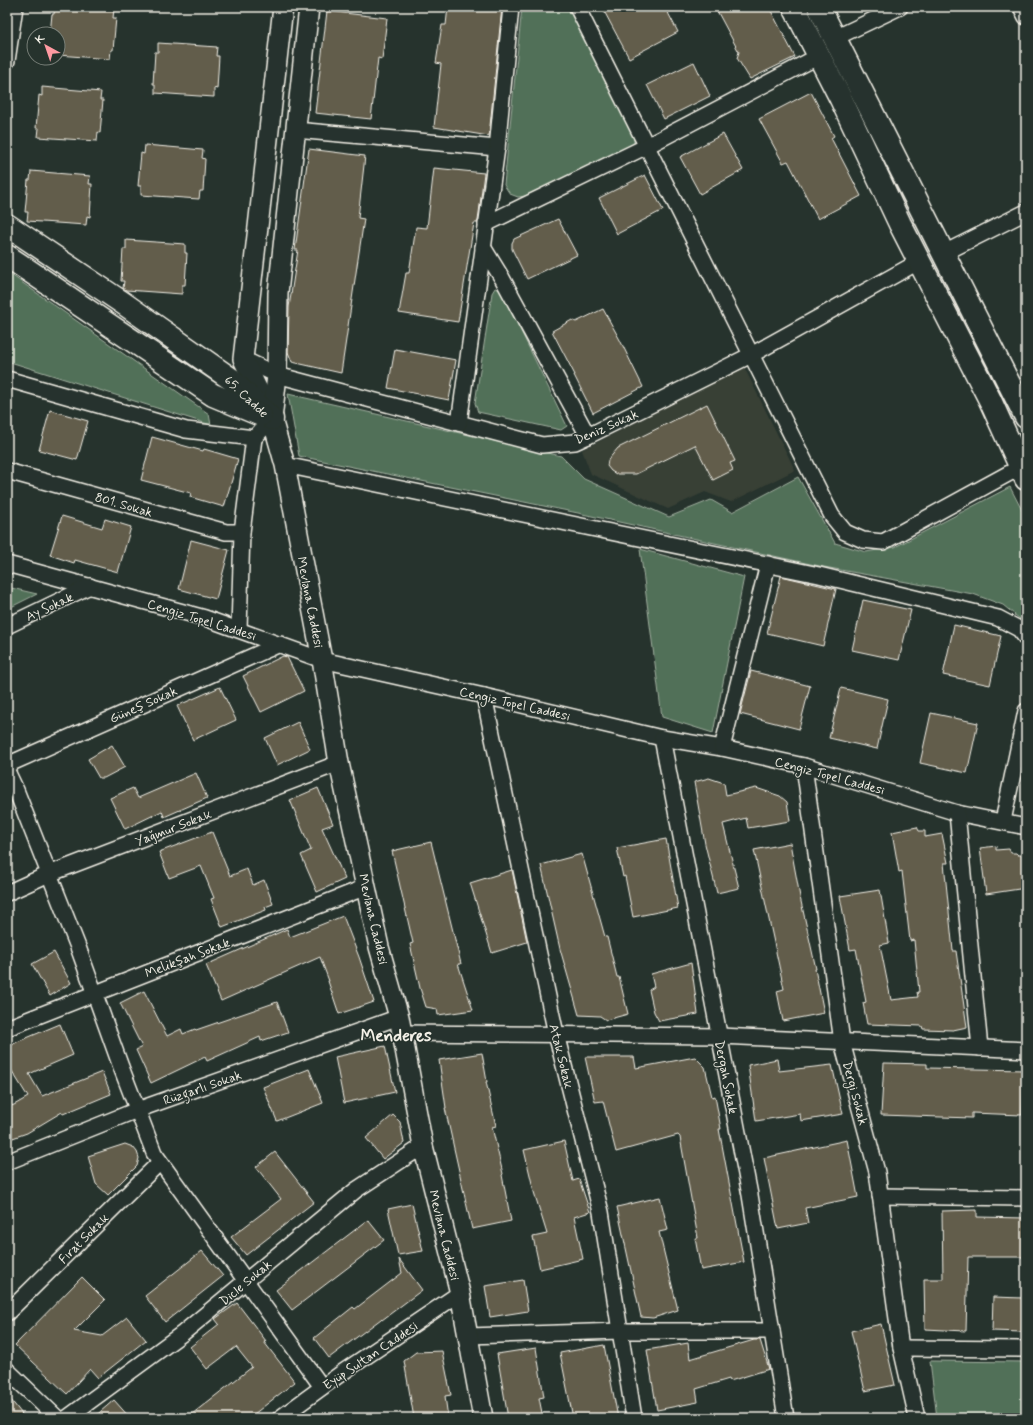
<svg xmlns="http://www.w3.org/2000/svg" width="1033" height="1425" viewBox="0 0 1033 1425" font-family="Mynerve,sans-serif">
  <style>
    .built { fill: #384036 }
    .green { fill: #517059; stroke: #a2b0a0 }
    .building { fill: #625d4b; stroke: #f4f1e8 }
    .lines { fill: none; stroke-linecap: round; stroke-linejoin: round }
    .minor-casing { stroke: #f4f1e8; stroke-width: 18 }
    .tertiary-casing { stroke: #f4f1e8; stroke-width: 22 }
    .secondary-casing { stroke: #f4f1e8; stroke-width: 25 }
    .minor { stroke: #26332d; stroke-width: 15 }
    .tertiary { stroke: #26332d; stroke-width: 19 }
    .secondary { stroke: #26332d; stroke-width: 22 }
    .labels { text-anchor: middle; stroke-width: 3; stroke-linejoin: round; paint-order: stroke }
    .street-label { font-size: 13px; fill: #f4f1e8; stroke: #26332d }
    .district-label { font-size: 17px; font-weight: bold; fill: #f4f1e8; stroke: #26332d }
  </style>
  <rect width="100%" height="100%" fill="#26332d"/>
  <filter id="ink" filterUnits="userSpaceOnUse"><feTurbulence type="fractalNoise" baseFrequency=".025" numOctaves="2"/><feDisplacementMap in="SourceGraphic" scale="8" xChannelSelector="R" yChannelSelector="G"/><feConvolveMatrix kernelMatrix="1 2 1 2 8 2 1 2 1" color-interpolation-filters="sRGB"/></filter>
  <g filter="url(#ink)">
    <!-- built -->
    <polygon class="built" points="744,367 795,470 731,502 705,492 668,509 591,474 582,450"/>
    <!-- green -->
    <g class="green">
      <polygon points="522,7 570,7 634,130 634,143 626,148 526,196 518,197 510,194 504,185"/>
      <polygon points="7,272 209,414 211,425 7,361"/>
      <polygon points="495,288 501,290 567,426 561,430 478,412 475,403 492,293"/>
      <polygon points="288,394 561,456 584,479 669,517 711,500 732,512 798,477 835,543 866,552 895,547 1010,487 1026,518 1026,624 1003,605 973,594 824,567 578,513 299,456"/>
      <polygon points="640,549 744,577 713,733 662,717"/>
      <polygon points="7,587 37,594 7,609"/>
      <polygon points="930,1361 1026,1362 1026,1418 937,1418"/>
    </g>
    <!-- building -->
    <g class="building">
      <polygon points="55,7 114,9 113,18 116,18 113,50 111,50 110,59 58,55 58,34 50,34 52,14 54,14"/>
      <polygon points="448,7 502,7 489,136 434,127 441,64 436,63 442,25 446,25"/>
      <polygon points="613,7 665,7 678,32 629,58 604,11"/>
      <polygon points="715,7 769,7 795,57 750,79 737,58 739,52"/>
      <polygon points="327,11 387,18 382,59 378,58 371,119 315,113"/>
      <polygon points="158,43 217,47 216,56 219,56 217,89 214,88 214,97 155,93 155,84 153,84 155,52 158,52"/>
      <polygon points="694,62 710,96 664,119 647,85"/>
      <polygon points="42,87 101,92 100,100 103,100 100,133 98,132 97,141 38,137 39,128 36,128 39,95 42,96"/>
      <polygon points="811,92 834,136 831,138 861,196 818,219 788,161 783,163 759,119"/>
      <polygon points="723,134 743,170 700,194 680,157"/>
      <polygon points="145,145 203,150 202,158 205,159 203,191 200,191 199,199 141,195 141,186 138,186 141,153 144,154"/>
      <polygon points="309,149 365,156 358,218 364,219 341,373 292,362 288,352 289,307 298,250 295,250"/>
      <polygon points="434,168 484,173 478,221 477,223 474,223 458,322 399,313 406,273 409,273 416,227 427,228"/>
      <polygon points="31,171 90,176 89,184 92,184 90,217 87,216 86,225 27,221 28,212 25,212 28,180 30,180"/>
      <polygon points="645,175 663,210 617,234 599,198"/>
      <polygon points="558,219 577,255 527,279 512,249 512,243 514,239"/>
      <polygon points="126,240 185,244 185,253 187,253 185,285 182,285 182,294 126,290 123,288 124,281 121,281 123,249 126,249"/>
      <polygon points="603,309 620,340 643,387 593,413 574,375 575,375 552,331 572,320 576,322"/>
      <polygon points="395,349 456,360 449,400 388,388"/>
      <polygon points="707,404 735,461 730,463 733,470 713,480 695,445 636,474 616,474 611,471 607,466 608,460 618,448"/>
      <polygon points="50,410 88,421 77,460 39,450"/>
      <polygon points="152,437 203,451 204,449 238,459 224,507 190,497 191,493 141,480"/>
      <polygon points="62,516 102,528 105,519 131,527 118,572 75,560 74,563 50,555"/>
      <polygon points="191,540 229,550 216,599 179,589"/>
      <polygon points="781,576 836,589 823,646 767,633"/>
      <polygon points="863,600 911,610 899,660 852,650"/>
      <polygon points="954,625 1001,636 990,685 943,675"/>
      <polygon points="283,656 287,657 304,691 261,712 243,676"/>
      <polygon points="751,671 810,686 799,729 740,714"/>
      <polygon points="220,687 236,720 193,740 177,706"/>
      <polygon points="841,688 888,699 877,749 829,738"/>
      <polygon points="931,713 978,723 967,773 920,763"/>
      <polygon points="298,722 310,749 277,765 265,738"/>
      <polygon points="112,745 125,767 104,778 99,778 88,759"/>
      <polygon points="196,773 207,798 164,817 162,811 125,829 110,798 133,788 138,798"/>
      <polygon points="709,778 724,783 726,795 756,788 780,796 787,802 790,821 748,828 746,818 723,824 739,888 717,893 705,844 694,782"/>
      <polygon points="318,788 333,824 322,828 345,879 317,892 301,855 311,850 290,800"/>
      <polygon points="917,827 919,831 925,831 925,837 942,834 948,863 944,863 953,951 956,951 967,1027 953,1030 923,1029 922,1026 867,1024 863,1003 866,1002 856,949 850,950 840,896 880,890 889,943 880,945 891,1000 918,997 917,992 919,992 914,940 910,941 902,871 899,872 892,832"/>
      <polygon points="212,832 230,876 247,869 253,885 264,880 273,904 265,907 266,910 222,927 211,899 214,898 201,866 169,878 159,852"/>
      <polygon points="666,839 678,908 633,917 625,876 623,877 617,848"/>
      <polygon points="431,842 461,964 458,964 473,1010 438,1015 437,1009 426,1007 420,988 410,944 413,943 392,851"/>
      <polygon points="790,843 800,897 816,969 815,969 824,1013 783,1021 777,991 784,989 754,850"/>
      <polygon points="996,846 996,850 1009,849 1011,853 1016,853 1018,855 1024,855 1026,888 986,894 980,848"/>
      <polygon points="582,854 605,937 607,937 617,977 619,977 628,1014 606,1020 600,1016 579,1015 560,949 541,865"/>
      <polygon points="512,870 527,942 492,953 470,883"/>
      <polygon points="343,916 359,957 374,1002 339,1014 328,981 329,981 320,957 221,1001 206,965 287,929 290,937"/>
      <polygon points="54,952 71,983 50,996 32,964"/>
      <polygon points="691,963 698,1014 659,1021 654,1012 649,990 654,987 651,974"/>
      <polygon points="144,991 167,1036 181,1029 183,1034 195,1029 196,1030 277,1002 288,1032 261,1041 260,1037 207,1061 205,1057 151,1083 136,1050 142,1047 120,1003"/>
      <polygon points="60,1024 73,1055 29,1074 42,1096 102,1072 111,1094 63,1114 62,1112 27,1133 7,1140 7,1107 14,1105 28,1097 7,1063 7,1048 17,1042"/>
      <polygon points="385,1046 395,1092 344,1103 335,1057"/>
      <polygon points="482,1053 487,1082 486,1082 496,1126 492,1127 503,1174 502,1175 511,1221 472,1229 445,1108 446,1108 439,1060"/>
      <polygon points="585,1057 634,1057 636,1068 695,1057 705,1067 712,1097 715,1096 721,1129 719,1129 744,1262 701,1270 695,1238 698,1238 680,1137 678,1135 616,1152 603,1101 595,1102"/>
      <polygon points="777,1059 779,1071 832,1065 843,1114 801,1121 800,1114 756,1121 748,1065"/>
      <polygon points="884,1063 927,1064 927,1068 1024,1070 1022,1115 972,1113 972,1118 881,1115"/>
      <polygon points="309,1069 323,1103 277,1121 263,1087"/>
      <polygon points="393,1115 400,1122 404,1143 383,1159 366,1138"/>
      <polygon points="847,1140 858,1197 805,1208 808,1223 778,1229 764,1158"/>
      <polygon points="564,1141 573,1181 579,1179 590,1212 574,1217 583,1259 540,1269 533,1237 547,1234 534,1192 524,1150"/>
      <polygon points="125,1144 133,1147 137,1152 139,1158 137,1166 108,1195 96,1184 88,1156"/>
      <polygon points="275,1152 314,1202 246,1255 231,1237 281,1199 256,1167"/>
      <polygon points="660,1197 668,1230 659,1232 678,1310 653,1318 641,1317 617,1207"/>
      <polygon points="412,1204 423,1251 398,1255 388,1209"/>
      <polygon points="977,1210 977,1217 1025,1218 1024,1257 968,1257 966,1331 925,1329 924,1279 943,1279 942,1211"/>
      <polygon points="368,1220 384,1240 292,1310 276,1290"/>
      <polygon points="202,1251 223,1276 165,1322 145,1296"/>
      <polygon points="399,1259 422,1290 382,1320 381,1319 329,1358 314,1338 353,1307 355,1309 402,1273"/>
      <polygon points="82,1277 105,1300 74,1331 102,1336 127,1317 146,1340 98,1378 90,1369 67,1394 15,1345"/>
      <polygon points="523,1280 528,1311 490,1317 485,1286"/>
      <polygon points="993,1297 1023,1298 1022,1332 992,1331"/>
      <polygon points="237,1303 266,1341 264,1342 295,1382 249,1418 187,1418 252,1367 236,1347 207,1369 190,1347 219,1324 215,1319"/>
      <polygon points="881,1324 895,1385 865,1391 851,1331"/>
      <polygon points="754,1340 760,1340 769,1369 730,1381 729,1379 696,1389 698,1402 657,1410 647,1350 688,1343 690,1359"/>
      <polygon points="604,1345 618,1418 573,1418 560,1353"/>
      <polygon points="536,1348 544,1397 539,1398 543,1418 508,1418 497,1354"/>
      <polygon points="442,1351 451,1395 445,1396 448,1418 414,1418 404,1361 416,1352"/>
      <polygon points="7,1395 25,1418 7,1418"/>
      <polygon points="114,1400 130,1418 93,1418"/>
    </g>
    <g class="lines">
      <!-- minor casing -->
      <g class="minor-casing">
        <g id="minor">
          <polyline points="577,7 832,516 845,532 863,540 883,542 1026,464"/>
          <polyline points="1021,7 1026,17"/>
          <polyline points="835,38 900,7"/>
          <polyline points="7,61 15,7"/>
          <polyline points="295,130 497,148"/>
          <polyline points="486,224 647,146 819,56"/>
          <polyline points="483,247 502,278 588,436"/>
          <polyline points="944,253 1026,212"/>
          <polyline points="243,359 277,375 542,445 575,442 588,436 751,355 920,261"/>
          <polyline points="7,379 186,430 254,438 272,419"/>
          <polyline points="459,423 497,148 511,7"/>
          <polyline points="285,465 819,575 998,618 1019,629 1026,638"/>
          <polyline points="7,471 226,532 242,532"/>
          <polyline points="7,564 205,618 322,660 484,696 662,738 722,748 804,766 957,813 1026,827"/>
          <polyline points="7,626 90,586"/>
          <polyline points="239,629 242,532 254,438"/>
          <polyline points="484,696 556,1034 601,1212 634,1418"/>
          <polyline points="662,738 750,1195 786,1418"/>
          <polyline points="722,748 768,564"/>
          <polyline points="7,765 280,644"/>
          <polyline points="804,766 842,1042 877,1172 901,1348 917,1418"/>
          <polyline points="7,771 16,790 78,947 121,1067 154,1153 322,1387"/>
          <polyline points="957,813 980,1048"/>
          <polyline points="1003,821 1026,711"/>
          <polyline points="7,893 49,874 339,763"/>
          <polyline points="7,1028 366,887"/>
          <polyline points="401,1033 720,1036 1026,1050"/>
          <polyline points="7,1162 137,1110 399,1017"/>
          <polyline points="880,1196 1026,1198"/>
          <polyline points="7,1313 160,1162"/>
          <polyline points="468,1336 621,1331 772,1331"/>
          <polyline points="901,1348 1026,1349"/>
          <polyline points="7,1370 57,1418"/>
          <polyline points="67,1418 183,1333 356,1190 423,1146"/>
          <polyline points="280,1418 343,1372 460,1293"/>
        </g>
      </g>
      <!-- tertiary casing -->
      <g class="tertiary-casing">
        <g id="tertiary">
          <polyline points="283,7 243,359 272,419 285,465 322,660 339,763 379,947 399,1017 423,1146 460,1293 483,1418"/>
          <polyline points="272,419 277,375 278,293 309,7"/>
        </g>
      </g>
      <!-- secondary casing -->
      <g class="secondary-casing">
        <g id="secondary">
          <polyline points="794,7 841,99 900,224 990,400 1026,479"/>
          <polyline points="819,7 1026,417"/>
          <polyline points="7,225 123,303 231,379 272,419"/>
          <polyline points="7,256 213,395 261,415"/>
        </g>
      </g>
      <!-- minor -->
      <use href="#minor" class="minor"/>
      <!-- tertiary -->
      <use href="#tertiary" class="tertiary"/>
      <!-- secondary -->
      <use href="#secondary" class="secondary"/>
    </g>
  </g>
  <g class="labels">
    <!-- street labels -->
    <g class="street-label">
      <text transform="translate(247 396) rotate(43)" y="5">65. Cadde</text>
      <text transform="translate(606 426) rotate(-24)" y="5">Deniz Sokak</text>
      <text transform="translate(124 504) rotate(16)" y="5">801. Sokak</text>
      <text transform="translate(311 602) rotate(79)" y="5">Mevlana Caddesi</text>
      <text transform="translate(49 606) rotate(-25)" y="5">Ay Sokak</text>
      <text transform="translate(202 619) rotate(17)" y="5">Cengiz Topel Caddesi</text>
      <text transform="translate(515 703) rotate(13)" y="5">Cengiz Topel Caddesi</text>
      <text transform="translate(143 704) rotate(-24)" y="5">Güneş Sokak</text>
      <text transform="translate(830 775) rotate(15)" y="5">Cengiz Topel Caddesi</text>
      <text transform="translate(173 827) rotate(-21)" y="5">Yağmur Sokak</text>
      <text transform="translate(374 919) rotate(77)" y="5">Mevlana Caddesi</text>
      <text transform="translate(187 957) rotate(-21)" y="5">Melikşah Sokak</text>
      <text transform="translate(562 1056) rotate(76)" y="5">Atak Sokak</text>
      <text transform="translate(727 1077) rotate(79)" y="5">Dergah Sokak</text>
      <text transform="translate(202 1087) rotate(-19)" y="5">Rüzgarlı Sokak</text>
      <text transform="translate(856 1093) rotate(75)" y="5">Dergi Sokak</text>
      <text transform="translate(445 1235) rotate(76)" y="5">Mevlana Caddesi</text>
      <text transform="translate(83 1238) rotate(-45)" y="5">Fırat Sokak</text>
      <text transform="translate(245 1282) rotate(-40)" y="5">Dicle Sokak</text>
      <text transform="translate(370 1355) rotate(-34)" y="5">Eyüp Sultan Caddesi</text>
    </g>
    <!-- district labels -->
    <g class="district-label">
      <text x="396" y="1041">Menderes</text>
    </g>
  </g>
  <!-- margin -->
  <rect width="1033" height="1425" fill="none" stroke="#26332d" stroke-width="24"/>
  <rect x="12" y="12" width="1009" height="1401" fill="none" stroke="#f4f1e8" stroke-width="1.5" filter="url(#ink)"/>
  <!-- north arrow -->
  <g transform="translate(46 46) rotate(320)"><circle r="19" fill="#26332d" stroke="#787f78"/>
  <path d="M0-3L7 15L0 10L-7 15Z" fill="#ff9aa2"/>
  <text y="-6" font-size="11" font-weight="bold" text-anchor="middle" fill="#f4f1e8">K</text>
  </g>
</svg>
